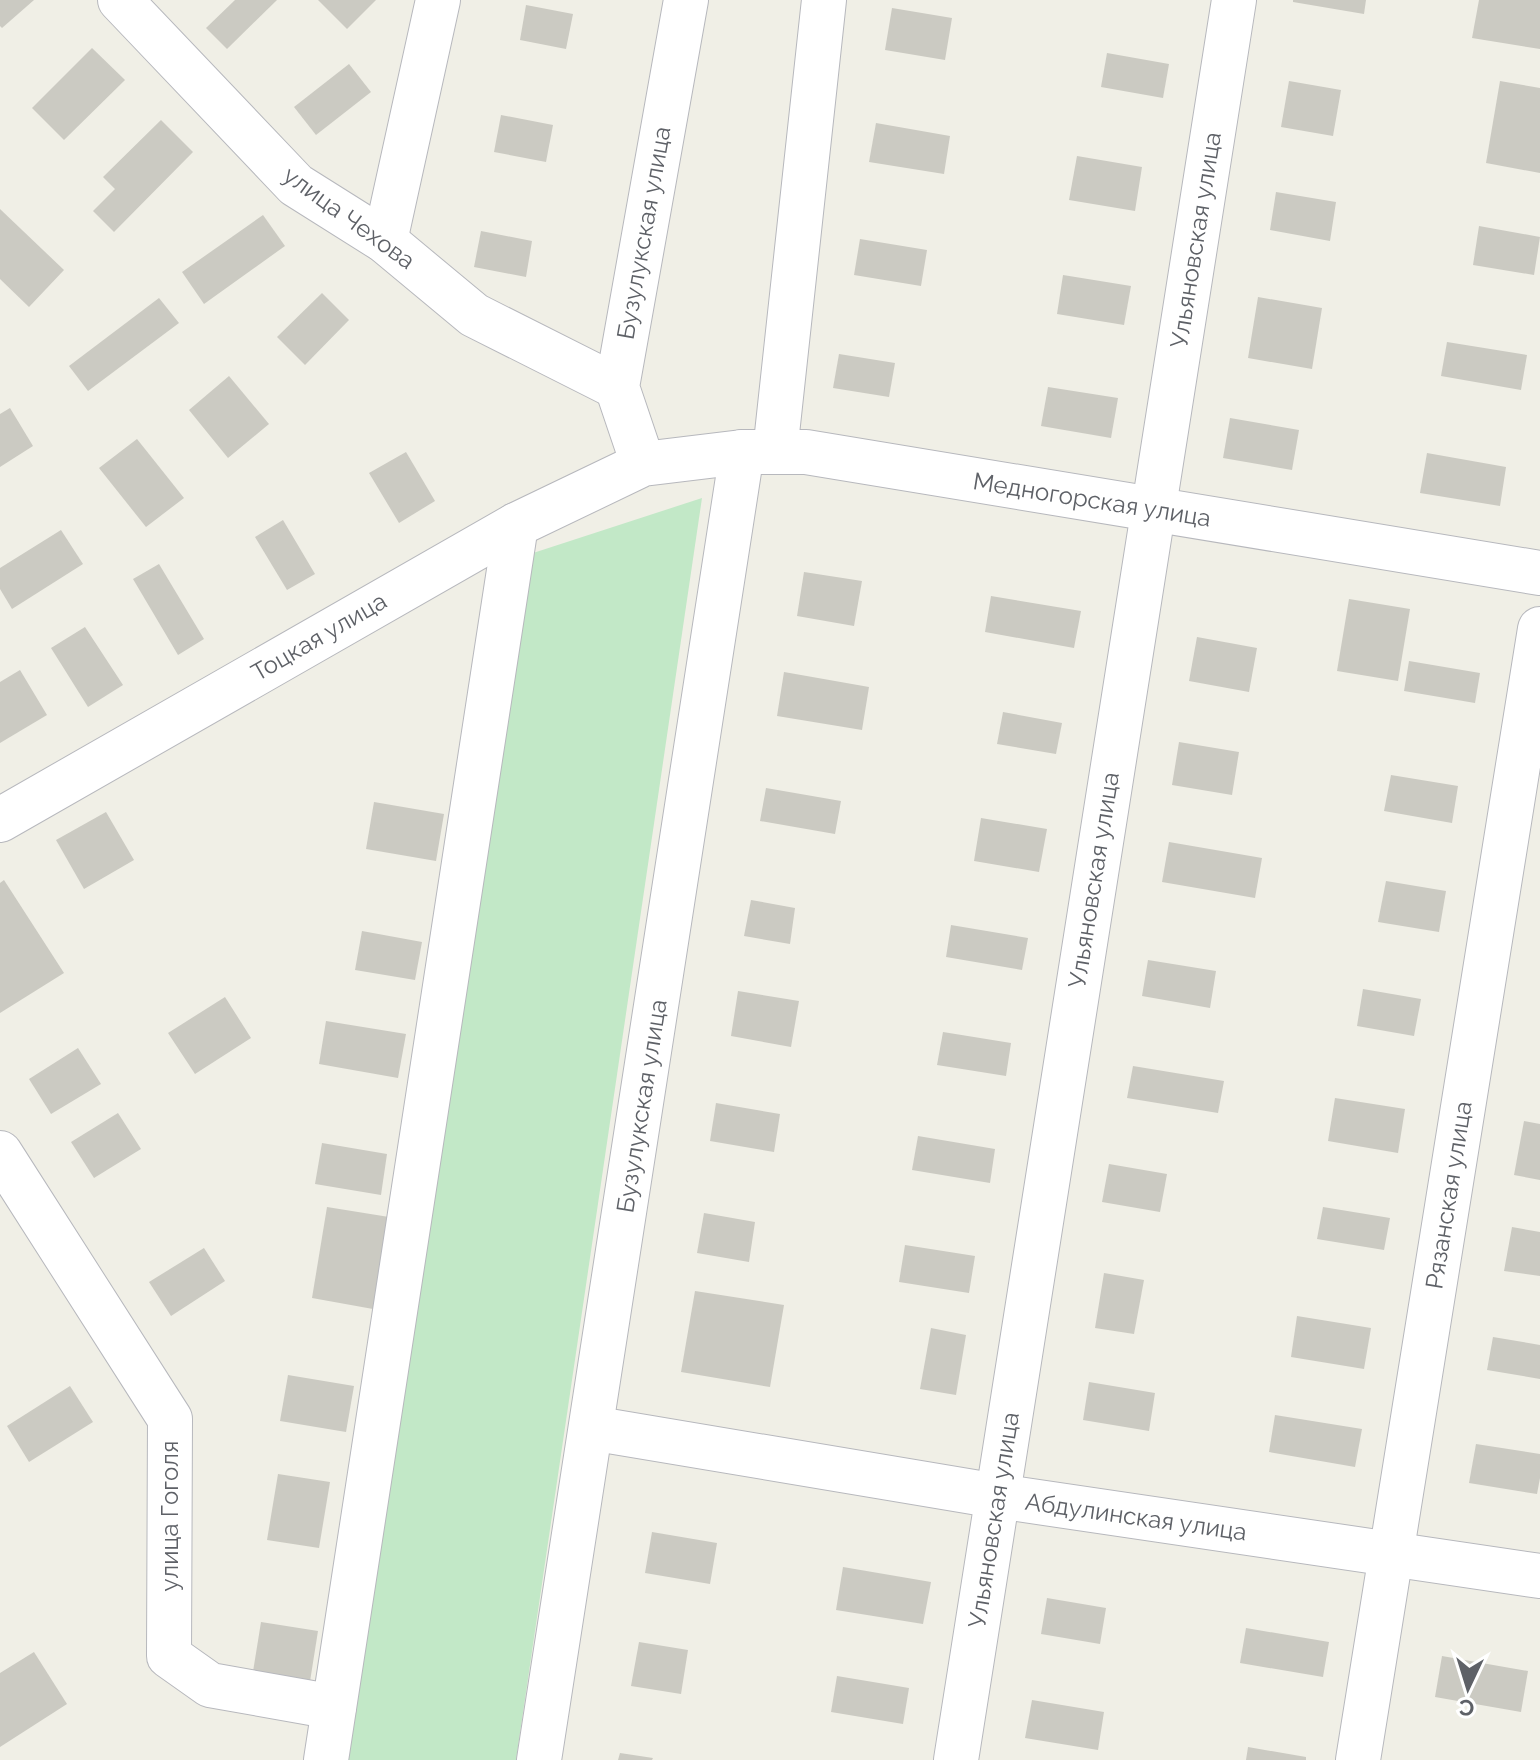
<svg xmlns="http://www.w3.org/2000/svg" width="1540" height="1760" viewBox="0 0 1540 1760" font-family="Raleway,sans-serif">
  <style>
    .green { fill: #c2e8c7 }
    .building { fill: #cbcac2 }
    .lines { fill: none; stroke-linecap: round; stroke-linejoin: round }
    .minor-casing { stroke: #b7b8bd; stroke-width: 46 }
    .minor { stroke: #fff; stroke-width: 44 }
    .labels { text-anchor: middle; stroke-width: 6; stroke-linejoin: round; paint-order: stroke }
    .street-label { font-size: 24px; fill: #5e6167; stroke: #fff }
  </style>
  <rect width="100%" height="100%" fill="#f0efe6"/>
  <!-- green -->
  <polygon class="green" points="702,498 516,1760 347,1760 527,555"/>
  <!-- building -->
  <g class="building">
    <polygon points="0,0 34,0 2,28 0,26"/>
    <polygon points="235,0 277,0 227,49 206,28"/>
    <polygon points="318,0 376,0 347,29"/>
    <polygon points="1293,0 1366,0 1364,14 1293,2"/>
    <polygon points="1479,0 1540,0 1540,49 1472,38"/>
    <polygon points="526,5 573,14 566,49 520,40"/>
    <polygon points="892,8 952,18 945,60 885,50"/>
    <polygon points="92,48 125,80 64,140 32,108"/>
    <polygon points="1107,53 1169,64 1163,98 1101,87"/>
    <polygon points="349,64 371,92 316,135 294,107"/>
    <polygon points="1289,81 1341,90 1333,136 1281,127"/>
    <polygon points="1500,81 1540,88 1540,173 1486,163"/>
    <polygon points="501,115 553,125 546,162 494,152"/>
    <polygon points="161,120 193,152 114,232 93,211 115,189 103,177"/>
    <polygon points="876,123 950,136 944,174 869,162"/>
    <polygon points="1077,156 1142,167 1135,211 1069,200"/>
    <polygon points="1276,192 1336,202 1330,241 1270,230"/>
    <polygon points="0,209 64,270 29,307 0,279"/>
    <polygon points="263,215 285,246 204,304 182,272"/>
    <polygon points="1479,226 1540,237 1534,275 1473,265"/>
    <polygon points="481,231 532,241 526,277 474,267"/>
    <polygon points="860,239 927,250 921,286 854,275"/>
    <polygon points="1063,275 1131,286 1124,325 1057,314"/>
    <polygon points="322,293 349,320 305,365 277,337"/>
    <polygon points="1258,297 1322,308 1312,369 1248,358"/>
    <polygon points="159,298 179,323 88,391 69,366"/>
    <polygon points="1447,342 1527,355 1521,390 1441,376"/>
    <polygon points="839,354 895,363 889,397 833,388"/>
    <polygon points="229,376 269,424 228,458 189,410"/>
    <polygon points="1048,387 1118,398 1111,438 1041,426"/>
    <polygon points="10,408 33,446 0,467 0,414"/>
    <polygon points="1230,418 1299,430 1292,470 1223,458"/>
    <polygon points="137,439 184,498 146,527 99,468"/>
    <polygon points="406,452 435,501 399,523 369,473"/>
    <polygon points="1427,453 1506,467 1500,506 1420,493"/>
    <polygon points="283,520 315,574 287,590 255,537"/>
    <polygon points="61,530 83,564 12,609 0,589 0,568"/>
    <polygon points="159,564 204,639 178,655 133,579"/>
    <polygon points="804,572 862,581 854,626 797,616"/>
    <polygon points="991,596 1081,611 1074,648 985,632"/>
    <polygon points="1349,599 1410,609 1398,681 1337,671"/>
    <polygon points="85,627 123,685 88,707 51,648"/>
    <polygon points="1197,637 1257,648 1249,692 1189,681"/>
    <polygon points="1409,661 1480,673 1475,703 1404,691"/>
    <polygon points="20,670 47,715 0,743 0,682"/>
    <polygon points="784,672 869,687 862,730 777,716"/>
    <polygon points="1003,712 1062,723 1056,754 997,744"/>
    <polygon points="1179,742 1239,752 1232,795 1172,785"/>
    <polygon points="1391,775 1458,786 1452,823 1384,811"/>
    <polygon points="766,788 841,801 835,834 760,821"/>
    <polygon points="374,802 444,814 436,861 366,849"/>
    <polygon points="106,812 134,860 84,889 56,840"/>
    <polygon points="981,818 1047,829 1039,872 974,861"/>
    <polygon points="1169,842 1262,858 1255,898 1162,882"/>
    <polygon points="4,880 64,973 0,1013 0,883"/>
    <polygon points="1386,881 1446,891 1439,932 1378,922"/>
    <polygon points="751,900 795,908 790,944 744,936"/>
    <polygon points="951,925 1028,938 1022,970 946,957"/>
    <polygon points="362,931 422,942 415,980 355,970"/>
    <polygon points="1148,960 1216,971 1210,1008 1142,996"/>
    <polygon points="1363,989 1421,999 1414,1036 1357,1026"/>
    <polygon points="738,991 799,1001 791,1047 731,1036"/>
    <polygon points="225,997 251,1038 195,1074 168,1033"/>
    <polygon points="326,1021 406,1034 398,1078 319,1064"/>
    <polygon points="943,1032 1011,1043 1006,1076 937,1065"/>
    <polygon points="78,1048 101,1084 51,1114 29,1079"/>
    <polygon points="1133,1066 1224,1081 1218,1113 1127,1098"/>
    <polygon points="1335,1098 1405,1109 1398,1153 1328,1141"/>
    <polygon points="716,1103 780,1114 774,1152 710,1141"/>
    <polygon points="118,1113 141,1149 94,1178 71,1142"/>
    <polygon points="1524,1121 1540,1124 1540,1180 1514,1175"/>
    <polygon points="918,1136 995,1149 990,1183 912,1170"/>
    <polygon points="322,1143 387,1154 381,1195 315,1184"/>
    <polygon points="1109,1164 1167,1174 1160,1212 1102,1202"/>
    <polygon points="327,1207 389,1217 373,1309 312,1298"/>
    <polygon points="1323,1207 1390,1218 1384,1250 1317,1239"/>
    <polygon points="704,1213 755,1222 749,1262 697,1253"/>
    <polygon points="1512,1227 1540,1232 1540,1276 1504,1271"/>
    <polygon points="905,1245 975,1256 969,1293 899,1282"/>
    <polygon points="204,1248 225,1281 171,1316 149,1282"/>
    <polygon points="1104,1273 1144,1280 1134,1334 1095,1328"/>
    <polygon points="695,1291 784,1305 770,1387 681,1372"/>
    <polygon points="1297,1316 1371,1328 1364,1369 1291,1357"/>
    <polygon points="931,1328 966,1335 956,1395 920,1389"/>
    <polygon points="1493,1337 1540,1345 1540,1379 1487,1370"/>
    <polygon points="288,1375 354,1386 346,1432 280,1421"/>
    <polygon points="1089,1382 1155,1393 1149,1431 1083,1420"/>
    <polygon points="70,1386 93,1422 29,1462 7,1426"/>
    <polygon points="1275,1415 1362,1429 1355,1467 1269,1452"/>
    <polygon points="1476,1444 1540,1454 1540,1478 1537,1494 1469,1483"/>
    <polygon points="278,1474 330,1482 319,1548 267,1540"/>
    <polygon points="652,1532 717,1543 710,1584 645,1573"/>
    <polygon points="843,1567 931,1582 923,1624 836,1610"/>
    <polygon points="1047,1598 1106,1608 1100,1644 1041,1634"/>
    <polygon points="261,1622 318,1631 308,1694 251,1684"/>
    <polygon points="1246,1628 1329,1642 1323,1677 1240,1663"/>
    <polygon points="639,1642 688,1650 681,1694 631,1686"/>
    <polygon points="34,1652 67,1704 0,1747 0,1673"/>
    <polygon points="1442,1656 1528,1671 1521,1712 1435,1697"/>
    <polygon points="837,1676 909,1688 903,1724 831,1712"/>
    <polygon points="1032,1700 1104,1712 1098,1750 1025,1738"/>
    <polygon points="1248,1747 1306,1757 1306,1760 1246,1760"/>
    <polygon points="620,1753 653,1758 652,1760 618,1760"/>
  </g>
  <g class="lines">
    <!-- minor casing -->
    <g class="minor-casing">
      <g id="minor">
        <polyline points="120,0 296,185 385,241 474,315 617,387"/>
        <polyline points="385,241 438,0"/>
        <polyline points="775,452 824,0"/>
        <polyline points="643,464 617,387 686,0"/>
        <polyline points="0,820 516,525 643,464 742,452 806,452 1540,573"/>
        <polyline points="0,1153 170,1419 169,1656 210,1685 334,1707"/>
        <polyline points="591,1428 997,1496 1540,1576"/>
        <polyline points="326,1760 516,525"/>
        <polyline points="539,1760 742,452"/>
        <polyline points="956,1760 1234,0"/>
        <polyline points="1358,1760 1540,629"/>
      </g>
    </g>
    <!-- minor -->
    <use href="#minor" class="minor"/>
  </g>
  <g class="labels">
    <!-- street labels -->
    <g class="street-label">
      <text transform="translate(349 218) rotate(36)" y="8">улица Чехова</text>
      <text transform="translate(644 233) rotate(-80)" y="8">Бузулукская улица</text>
      <text transform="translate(1196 240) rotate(-81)" y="8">Ульяновская улица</text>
      <text transform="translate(1092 500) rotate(9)" y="8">Медногорская улица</text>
      <text transform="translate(319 637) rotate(-30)" y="8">Тоцкая улица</text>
      <text transform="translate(1094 880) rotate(-81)" y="8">Ульяновская улица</text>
      <text transform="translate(642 1106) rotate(-81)" y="8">Бузулукская улица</text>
      <text transform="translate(1449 1195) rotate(-81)" y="8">Рязанская улица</text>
      <text transform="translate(170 1516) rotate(-90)" y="8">улица Гоголя</text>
      <text transform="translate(1136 1517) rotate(8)" y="8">Абдулинская улица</text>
      <text transform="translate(994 1520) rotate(-81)" y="8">Ульяновская улица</text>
    </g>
  </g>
  <!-- north arrow -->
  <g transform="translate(1468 1688) rotate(184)" stroke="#ffffff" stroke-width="6" paint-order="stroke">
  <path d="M0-6L14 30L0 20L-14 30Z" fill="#5e6167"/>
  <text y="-12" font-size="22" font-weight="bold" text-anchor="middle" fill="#5e6167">С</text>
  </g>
</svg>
